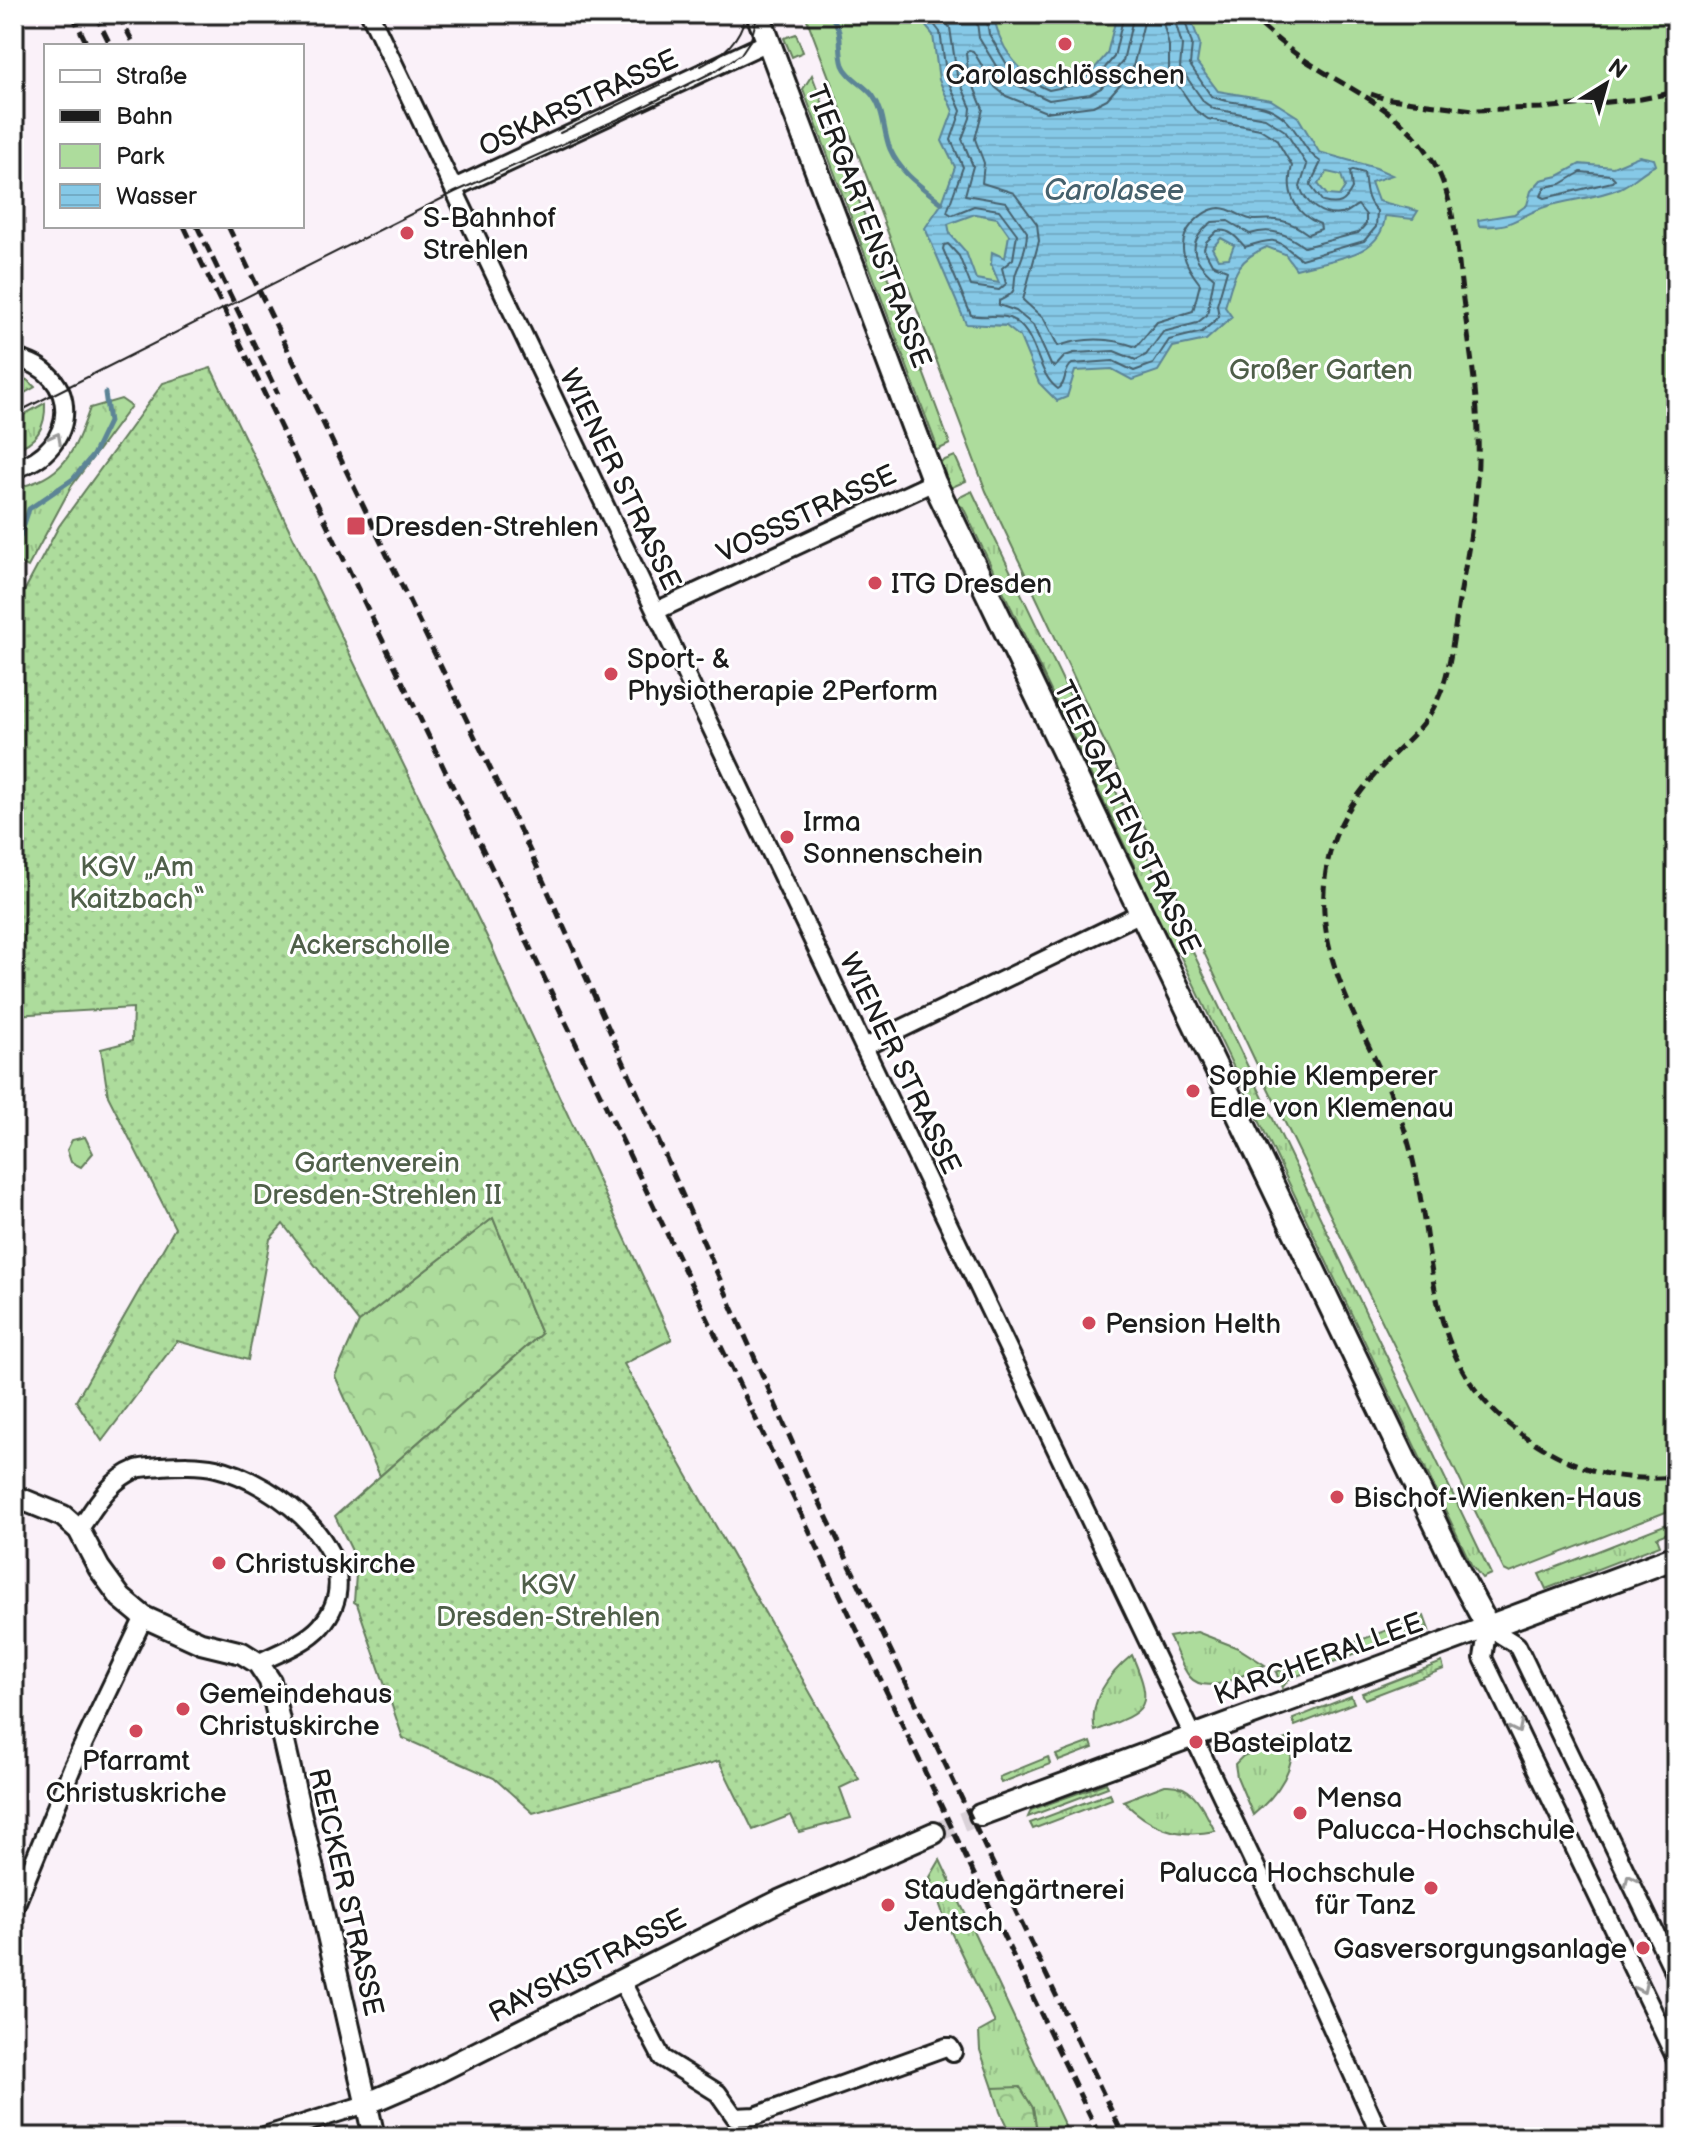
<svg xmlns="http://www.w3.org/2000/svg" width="1690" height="2151" viewBox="0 0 1690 2151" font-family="'Balsamiq Sans',sans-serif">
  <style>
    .grass { fill: url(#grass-tufts); stroke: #647c5c; stroke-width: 2 }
    .forest { fill: url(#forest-crowns); stroke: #647c5c; stroke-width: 2 }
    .park { fill: #addc9c; stroke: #647c5c; stroke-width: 2 }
    .garden { fill: url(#garden-dots); stroke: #647c5c; stroke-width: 2 }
    .water { fill: url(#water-rules); stroke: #5c8496; stroke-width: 2; fill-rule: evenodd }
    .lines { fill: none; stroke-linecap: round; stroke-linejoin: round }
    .shore { stroke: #46616d; stroke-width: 2 }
    .stream { stroke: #5c8496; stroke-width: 5 }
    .tertiary-tunnel { stroke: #d9d1d8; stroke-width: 20; stroke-dasharray: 20 10; stroke-linecap: butt }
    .minor-casing { stroke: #1c1c1c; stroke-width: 22 }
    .tertiary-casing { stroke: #1c1c1c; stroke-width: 26 }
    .secondary-casing { stroke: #1c1c1c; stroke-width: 28 }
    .minor { stroke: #fff; stroke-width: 16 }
    .tertiary { stroke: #fff; stroke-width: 20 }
    .secondary { stroke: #fff; stroke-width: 22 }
    .tram { stroke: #1c1c1c; stroke-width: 2 }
    .rail { stroke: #1c1c1c; stroke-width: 5; stroke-dasharray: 12 6; stroke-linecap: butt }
    .oneway { stroke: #999 }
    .poi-dot { fill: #d1495b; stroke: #fff; stroke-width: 3 }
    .labels { text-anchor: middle; stroke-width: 6; stroke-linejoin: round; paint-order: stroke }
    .poi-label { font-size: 28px; fill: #1c1c1c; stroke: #fff; text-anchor: start }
    .street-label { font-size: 28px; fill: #1c1c1c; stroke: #fff }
    .park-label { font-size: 28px; fill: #4f5f49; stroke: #fff }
    .water-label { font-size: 30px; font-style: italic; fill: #46616d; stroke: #fff }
  </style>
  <defs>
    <pattern id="grass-tufts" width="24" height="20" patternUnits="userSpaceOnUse" patternTransform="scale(2)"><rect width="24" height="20" fill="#addc9c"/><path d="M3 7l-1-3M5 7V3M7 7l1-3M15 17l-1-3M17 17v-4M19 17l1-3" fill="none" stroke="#94bc86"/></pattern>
    <pattern id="forest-crowns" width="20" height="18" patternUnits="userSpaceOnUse" patternTransform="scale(2)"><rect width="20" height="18" fill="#addc9c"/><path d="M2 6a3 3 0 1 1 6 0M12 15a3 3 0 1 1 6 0" fill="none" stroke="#94bc86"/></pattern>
    <pattern id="garden-dots" width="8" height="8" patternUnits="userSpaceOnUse" patternTransform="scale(2)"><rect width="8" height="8" fill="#addc9c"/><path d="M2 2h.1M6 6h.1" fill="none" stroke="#94bc86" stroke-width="1.8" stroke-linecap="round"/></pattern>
    <pattern id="water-rules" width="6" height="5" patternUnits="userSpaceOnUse" patternTransform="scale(2)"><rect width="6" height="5" fill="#86c9e7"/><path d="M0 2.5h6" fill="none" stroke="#73acc6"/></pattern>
  </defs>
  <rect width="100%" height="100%" fill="#faf1f9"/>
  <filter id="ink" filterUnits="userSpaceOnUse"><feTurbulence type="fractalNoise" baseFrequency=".0125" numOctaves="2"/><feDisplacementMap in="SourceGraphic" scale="16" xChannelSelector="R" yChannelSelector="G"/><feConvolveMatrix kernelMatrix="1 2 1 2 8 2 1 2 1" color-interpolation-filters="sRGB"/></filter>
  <g filter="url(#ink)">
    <!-- grass -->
    <g class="grass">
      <polygon points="796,34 803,52 792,57 784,38"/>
      <polygon points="812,75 950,444 933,452 936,444 803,89"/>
      <polygon points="14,376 27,380 35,387 14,399"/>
      <path d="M121,399l10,7 -60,81 -43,80 -14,-7v-72c50,-9 60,-36 76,-80z"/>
      <path d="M45,403c1,23 -8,40 -31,46v-29z"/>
      <polygon points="955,456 966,481 948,489 937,463"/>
      <polygon points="972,491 1491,1574 1482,1578 1471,1564 1179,953 1168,948 1133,875 1135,867 963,507 955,504 954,500"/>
      <polygon points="1672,1522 1675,1530 1657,1537 1660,1545 1546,1589 1539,1574"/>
      <polygon points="1424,1616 1429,1630 1424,1627 1289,1679 1282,1688 1276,1672"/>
      <path d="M1197,1632l41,16 27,17c-19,8 -58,33 -76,11 -8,-10 -13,-27 -20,-39z"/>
      <path d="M1132,1655c24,55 14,56 -37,76 -7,-30 14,-57 37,-76z"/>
      <polygon points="1442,1662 1444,1669 1365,1699 1362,1693"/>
      <polygon points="1351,1696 1354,1703 1295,1726 1293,1719"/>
      <path d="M1291,1737c6,32 -14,58 -38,78l-16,-38 -2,-13 8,-8z"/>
      <polygon points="1091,1742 1093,1748 1059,1761 1056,1755"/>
      <polygon points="1048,1757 1050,1764 1001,1783 999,1777"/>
      <polygon points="1106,1783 1108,1787 1028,1817 1031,1810"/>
      <path d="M1165,1785c30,-2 38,24 50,46 -38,8 -66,-4 -92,-30z"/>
      <polygon points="1110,1793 1112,1799 1033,1829 1030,1823"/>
      <polygon points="940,1860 1070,2137 1041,2137 1037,2132 1033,2108 1020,2088 993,2088 980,2050 979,2032 995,2023 946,1922 930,1877"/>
    </g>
    <!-- forest -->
    <g class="forest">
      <polygon points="493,1218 541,1334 380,1476 335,1376 359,1322"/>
      <polygon points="1020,2087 1033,2108 1037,2132 1041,2137 1012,2137 1000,2112 993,2088"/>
    </g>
    <!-- park -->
    <g class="park">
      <polygon points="805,14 1676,14 1676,1508 1510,1573 1504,1570 1268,1088 986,491"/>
      <polygon points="85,1137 93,1153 81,1167 71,1162 67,1150 72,1140"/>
    </g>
    <!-- garden -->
    <polygon class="garden" points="211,368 491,945 514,999 672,1339 624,1364 859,1779 840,1788 851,1818 799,1832 791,1815 753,1830 719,1761 533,1813 494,1778 403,1738 357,1604 354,1602 357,1561 335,1516 541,1334 493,1218 359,1322 283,1224 270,1239 248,1360 177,1341 102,1441 76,1401 175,1228 108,1096 101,1049 132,1041 133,1008 14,1015 14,610 59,526 163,383"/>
    <!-- water -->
    <g class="water">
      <path d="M916,14h78c3,28 24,65 56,68 12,0 26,-4 38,-6l19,-22 10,-40h72l11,30 -3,19 21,28 53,9 27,17 21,35 57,16 16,7 -21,7 7,19 40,10 -5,8 -28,-3c-3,42 -55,43 -89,53l-11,-15 -18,-7c-32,13 -33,29 -42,60l7,10 -26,23 -33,7 -15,24 -26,9 -20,-11 -37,2 -8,26 -10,4 -18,-18 -19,-46 -14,-11 -40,-2 -41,-96 17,-25 13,-36 -13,-26 11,-30 -14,-31 -6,-45zM1327,172l14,3 4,12 -6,9 -12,-1 -9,-11zM975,214l22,4 12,17 -4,23 -13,-6 -1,12 8,19 -23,-4 -10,-27 -16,-18 -2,-10zM1221,238l13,7 -5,13 -11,1 -6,-11z"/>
      <path d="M1639,156l15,3 2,6c-14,6 -22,17 -36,23 -23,10 -48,11 -72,18 -30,9 -34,23 -69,20l-1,-6 36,-6 13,-9 4,-14 10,-11 17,-4 22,-12 33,3z"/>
    </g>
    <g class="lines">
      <!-- shore -->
      <g class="shore">
        <path d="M926,14l14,18 7,46 14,33 -10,29 12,27 -16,45 5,3 22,-9 25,4 18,24 -4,25 -11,9 4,16 -7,6 -28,-4 -12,-30 -11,-12 -4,1 -1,4 28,66c11,3 26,-1 38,3 29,11 26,55 49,71 9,-5 5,-19 14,-25l41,-3 21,10 19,-7 16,-24 33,-8 17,-15 -2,-12 10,-35 -15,-6 -8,-15 2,-7 11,-11c13,-3 21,8 28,16 34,-11 29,-8 56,12l63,-18 12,-14 1,-16c-12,-11 -11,-24 -13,-38l-11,-3 -3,1 2,18c-7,14 -13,17 -29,13l-13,-17 11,-23c-22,-13 -22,-41 -53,-54 -18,-7 -40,-3 -57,-12l-21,-31 2,-21 -9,-30"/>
        <path d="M939,14l11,14 7,47 14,33 -1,10 -8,21 11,27 -8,29 41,7 21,30c0,14 -4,25 -10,38 -7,15 6,20 -18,31v4l17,6 17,14 18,40 4,2 10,-11 9,-3 40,-2 22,9 10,-5 17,-23 34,-9 10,-8 7,-37c-23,-19 -28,-36 -2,-56l16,-1 22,13c22,-7 37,0 54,13l54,-14 8,-9v-9l-8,-10c-5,2 -10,8 -17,9 -19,3 -35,-10 -41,-27l7,-22 -22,-34 -20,-13 -51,-9 -10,-7 -24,-34 2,-23 -9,-31"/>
        <polyline points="976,14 979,38 1004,79 1049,100 1090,94 1101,88 1123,61 1134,14"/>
        <polyline points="986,14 989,34 1012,73 1049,90 1094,81 1114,57 1124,14"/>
        <path d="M1146,14l-14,57 -25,28 -14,7 -47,6 -40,-16 -11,-9 -22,-36 -4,-1 -3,3 2,19 15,37 -8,30 9,24 -2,20 32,10 23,31 2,17 -16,59 21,19 14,27c27,-9 52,-9 78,1l21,-25 36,-11 7,-27c-15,-19 -26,-40 -7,-61 8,-8 15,-14 27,-15 13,0 23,12 35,12 22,-2 34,0 53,14l13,-5 -1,-5c-26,-10 -35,-33 -28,-58l-16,-27 -16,-10 -52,-10 -13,-9 -26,-38v-26l-8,-32"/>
        <polygon points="1581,172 1611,175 1615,179 1612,182 1545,198 1541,196 1545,187 1561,184"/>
      </g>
      <!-- stream -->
      <g class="stream">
        <polyline points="812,14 816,14"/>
        <path d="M827,14c19,13 10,32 16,51 5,13 22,20 30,31 12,16 10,36 17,53 11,25 32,38 52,54"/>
        <polyline points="14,555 29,509 73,479 93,455 109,422 105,393"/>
      </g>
      <!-- tertiary-tunnel -->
      <polyline class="tertiary-tunnel" points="934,1833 980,1815"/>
      <!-- minor casing -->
      <g class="minor-casing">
        <g id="minor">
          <polyline points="370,14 1318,1997 1381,2137"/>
          <polyline points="454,188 768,42"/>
          <path d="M14,358c68,13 66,93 0,111"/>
          <polyline points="656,611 934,482"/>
          <polyline points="864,1047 1141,913"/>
          <path d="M79,1530c16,-23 30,-50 58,-61 7,-2 17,-2 24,-3 18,-1 37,-2 55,2 60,14 162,91 105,158 -15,17 -43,27 -63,37"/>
          <polyline points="14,1909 72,1768 144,1617"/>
          <polyline points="1676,1976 1517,1645 1488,1627 1483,1658 1676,2059"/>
          <polyline points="621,1980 662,2058 718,2093 735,2117 755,2116 946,2047 950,2047 953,2052"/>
          <polyline points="261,2137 366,2104"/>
        </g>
      </g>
      <!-- tertiary casing -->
      <g class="tertiary-casing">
        <g id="tertiary">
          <polyline points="14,1496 63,1516 79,1530 99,1568 121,1598 144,1617 201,1643 242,1653 258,1663 270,1681 374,2137"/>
          <polyline points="980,1815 1488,1627"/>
          <polyline points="366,2104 426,2078 779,1901 934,1833"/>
        </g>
      </g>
      <!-- secondary casing -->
      <g class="secondary-casing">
        <polyline id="secondary" points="758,14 934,482 1461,1577 1488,1627 1676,1557"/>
      </g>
      <!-- minor -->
      <use href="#minor" class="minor"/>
      <!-- tertiary -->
      <use href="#tertiary" class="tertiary"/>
      <!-- secondary -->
      <use href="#secondary" class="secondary"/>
      <!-- tram -->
      <g class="tram">
        <path d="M701,66c23,-11 39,-26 45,-52"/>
        <polyline points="560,133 672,79"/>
        <polyline points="14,414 455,192 623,117 717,70 741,54 751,39 758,14"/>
      </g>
      <!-- rail -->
      <g class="rail">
        <polyline points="72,14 88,46"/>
        <polyline points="95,14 111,46"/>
        <polyline points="118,14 135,46"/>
        <path d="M1248,14c20,17 40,36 63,50 37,24 79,42 108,77 36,42 37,100 43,151 6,47 15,94 16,142 2,57 -9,112 -19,167 -6,35 -8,73 -24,104 -9,19 -25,33 -40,48 -40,41 -68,78 -71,138 -5,85 53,156 79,234 41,122 6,244 137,321 45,27 84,36 136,31"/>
        <polyline points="1371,94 1383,98 1474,110 1542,108 1641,99 1676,92"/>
        <polyline points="184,226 1100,2137"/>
        <polyline points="197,226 278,394"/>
        <polyline points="228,226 530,851 808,1478 1124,2137"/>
      </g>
    </g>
    <!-- one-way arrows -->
    <defs><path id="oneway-chevron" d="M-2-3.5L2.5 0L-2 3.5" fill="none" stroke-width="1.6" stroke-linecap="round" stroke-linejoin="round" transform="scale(2)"/></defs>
    <g class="oneway">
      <use href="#oneway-chevron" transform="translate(56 438) rotate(-62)"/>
      <use href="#oneway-chevron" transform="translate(1517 1728) rotate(64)"/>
      <use href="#oneway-chevron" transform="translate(1630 1880) rotate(-116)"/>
      <use href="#oneway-chevron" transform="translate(1642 1988) rotate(64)"/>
    </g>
  </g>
  <!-- markers -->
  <g class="poi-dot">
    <circle cx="1065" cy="44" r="8"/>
    <circle cx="407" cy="233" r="8"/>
    <rect x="346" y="516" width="20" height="20" rx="4"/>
    <circle cx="875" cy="583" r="8"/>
    <circle cx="611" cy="674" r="8"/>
    <circle cx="787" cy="837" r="8"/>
    <circle cx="1193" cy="1091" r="8"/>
    <circle cx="1089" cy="1323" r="8"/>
    <circle cx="1337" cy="1497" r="8"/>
    <circle cx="219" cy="1563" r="8"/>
    <circle cx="183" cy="1709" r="8"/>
    <circle cx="136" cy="1731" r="8"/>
    <circle cx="1196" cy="1742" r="8"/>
    <circle cx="1300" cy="1813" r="8"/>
    <circle cx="1431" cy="1888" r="8"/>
    <circle cx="888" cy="1905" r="8"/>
    <circle cx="1643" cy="1948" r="8"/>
  </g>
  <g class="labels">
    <!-- poi labels -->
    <g class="poi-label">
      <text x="1065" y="84" text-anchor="middle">Carolaschlösschen</text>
      <text x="423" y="227">S-Bahnhof<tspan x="423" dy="32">Strehlen</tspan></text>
      <text x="374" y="536">Dresden-Strehlen</text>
      <text x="891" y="593">ITG Dresden</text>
      <text x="627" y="668">Sport- &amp;<tspan x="627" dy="32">Physiotherapie 2Perform</tspan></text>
      <text x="803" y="831">Irma<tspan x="803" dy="32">Sonnenschein</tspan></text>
      <text x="1209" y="1085">Sophie Klemperer<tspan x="1209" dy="32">Edle von Klemenau</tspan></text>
      <text x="1105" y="1333">Pension Helth</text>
      <text x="1353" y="1507">Bischof-Wienken-Haus</text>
      <text x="235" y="1573">Christuskirche</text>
      <text x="199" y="1703">Gemeindehaus<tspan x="199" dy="32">Christuskirche</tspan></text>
      <text x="1212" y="1752">Basteiplatz</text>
      <text x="136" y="1770" text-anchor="middle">Pfarramt<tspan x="136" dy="32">Christuskriche</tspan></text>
      <text x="1316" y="1807">Mensa<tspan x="1316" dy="32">Palucca-Hochschule</tspan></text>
      <text x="1415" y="1882" text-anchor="end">Palucca Hochschule<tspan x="1415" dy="32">für Tanz</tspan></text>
      <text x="904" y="1899">Staudengärtnerei<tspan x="904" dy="32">Jentsch</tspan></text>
      <text x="1627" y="1958" text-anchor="end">Gasversorgungsanlage</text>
    </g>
    <!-- street labels -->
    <g class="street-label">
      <text transform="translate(578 102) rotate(-25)" y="10">OSKARSTRASSE</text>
      <text transform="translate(870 226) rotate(69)" y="10">TIERGARTENSTRASSE</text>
      <text transform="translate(621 479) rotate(64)" y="10">WIENER STRASSE</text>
      <text transform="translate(806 513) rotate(-25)" y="10">VOSSSTRASSE</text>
      <text transform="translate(1128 817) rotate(64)" y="10">TIERGARTENSTRASSE</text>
      <text transform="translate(901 1063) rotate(64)" y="10">WIENER STRASSE</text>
      <text transform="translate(1318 1658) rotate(-20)" y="10">KARCHERALLEE</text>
      <text transform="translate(347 1892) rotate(77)" y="10">REICKER STRASSE</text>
      <text transform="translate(587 1965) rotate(-27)" y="10">RAYSKISTRASSE</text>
    </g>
    <!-- park labels -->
    <g class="park-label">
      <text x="1321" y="379">Großer Garten</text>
      <text x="137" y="876">KGV „Am<tspan x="137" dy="32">Kaitzbach“</tspan></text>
      <text x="370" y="954">Ackerscholle</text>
      <text x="377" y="1172">Gartenverein<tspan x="377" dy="32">Dresden-Strehlen II</tspan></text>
      <text x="548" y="1594">KGV<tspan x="548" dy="32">Dresden-Strehlen</tspan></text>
    </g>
    <!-- water labels -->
    <g class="water-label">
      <text x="1114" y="200">Carolasee</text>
    </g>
  </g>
  <!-- margin -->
  <rect width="1690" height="2151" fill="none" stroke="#fff" stroke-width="48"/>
  <rect x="24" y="24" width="1642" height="2103" fill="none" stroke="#1c1c1c" stroke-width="3" filter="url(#ink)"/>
  <!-- legend -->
  <rect x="44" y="44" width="260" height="184" fill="#ffffff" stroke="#a4a4a4" stroke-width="2"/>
  <rect x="60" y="70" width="40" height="12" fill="#ffffff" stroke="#a4a4a4" stroke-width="2"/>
  <text x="116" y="84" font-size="24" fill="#1c1c1c">Straße</text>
  <rect x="60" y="110" width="40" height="12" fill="#1c1c1c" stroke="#a4a4a4" stroke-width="2"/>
  <text x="116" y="124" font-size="24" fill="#1c1c1c">Bahn</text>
  <rect x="60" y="144" width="40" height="24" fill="#addc9c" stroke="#a4a4a4" stroke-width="2"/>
  <text x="116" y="164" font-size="24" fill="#1c1c1c">Park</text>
  <rect x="60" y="184" width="40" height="24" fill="url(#water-rules)" stroke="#a4a4a4" stroke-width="2"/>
  <text x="116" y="204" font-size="24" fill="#1c1c1c">Wasser</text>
  <!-- north arrow -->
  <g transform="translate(1606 84) rotate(37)" stroke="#ffffff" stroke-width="6" paint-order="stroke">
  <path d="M0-6L14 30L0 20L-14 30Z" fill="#1c1c1c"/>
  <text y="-12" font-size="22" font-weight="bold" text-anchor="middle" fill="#1c1c1c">N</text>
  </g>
</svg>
